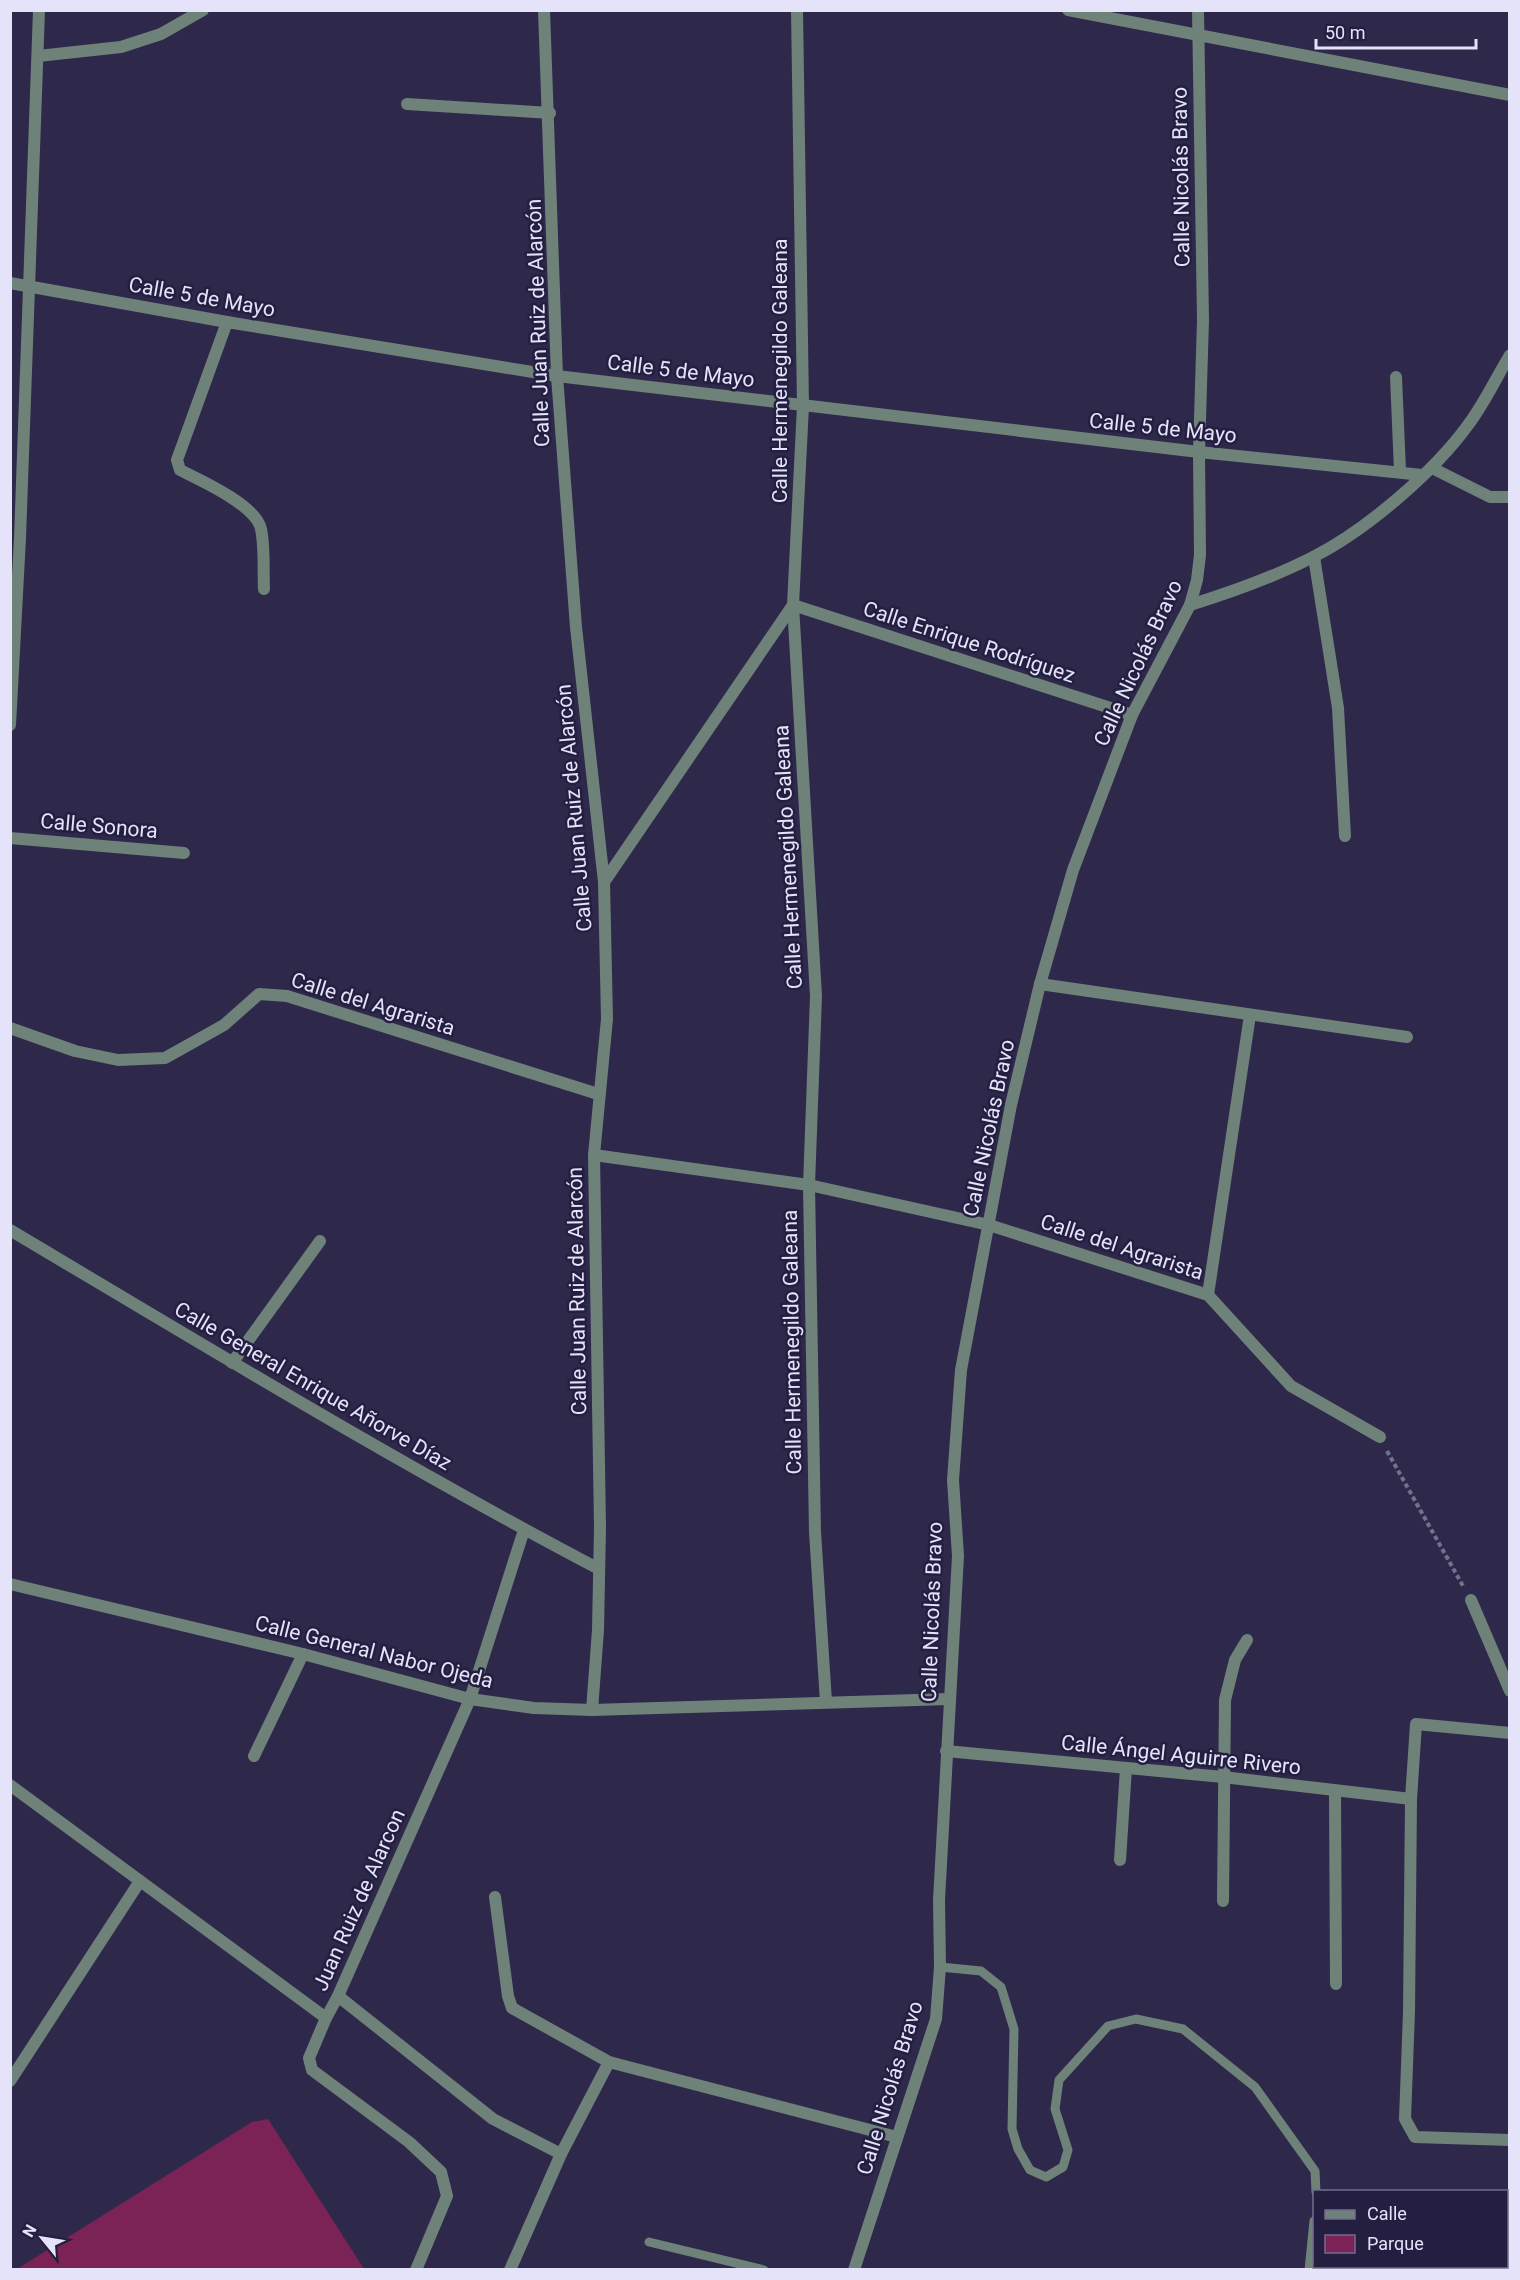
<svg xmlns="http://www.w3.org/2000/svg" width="1520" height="2280" viewBox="0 0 1520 2280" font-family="Roboto,sans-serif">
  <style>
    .green { fill: #7b2356 }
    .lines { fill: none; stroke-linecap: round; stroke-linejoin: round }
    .path { stroke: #74708e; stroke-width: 4; stroke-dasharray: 4.5 3; stroke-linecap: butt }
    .service { stroke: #6e8279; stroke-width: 9 }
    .minor { stroke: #6e8279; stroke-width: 12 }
    .tertiary { stroke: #6e8279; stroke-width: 12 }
    .labels { text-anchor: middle; stroke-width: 5; stroke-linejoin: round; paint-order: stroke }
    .street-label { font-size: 21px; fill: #e4e3f9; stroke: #241f40 }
  </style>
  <rect width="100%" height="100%" fill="#2e294b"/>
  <!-- green -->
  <polygon class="green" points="268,2119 364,2269 17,2269 252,2122"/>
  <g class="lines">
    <!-- path -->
    <g class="path">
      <polyline points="1387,1451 1463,1586"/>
      <polyline points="1407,2270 1408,2266"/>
      <polyline points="1474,2270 1475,2266"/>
    </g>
    <!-- service -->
    <g class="service">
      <polyline points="940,1967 981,1971 1001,1987 1014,2029 1012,2129 1018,2149 1030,2170 1046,2177 1063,2167 1068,2150 1055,2109 1059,2080 1108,2026 1136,2019 1183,2029 1255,2087 1315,2171 1316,2192"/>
      <polyline points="649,2242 764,2270"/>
      <polyline points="1309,2270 1314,2221"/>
    </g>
    <!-- minor -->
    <g class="minor">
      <polyline points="544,10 557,376 576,627 604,882 607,1019 594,1155 600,1527 598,1630 592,1710"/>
      <polyline points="797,10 803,406 793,605 816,996 809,1185 815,1532 826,1702"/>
      <polyline points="1068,10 1510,95"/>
      <polyline points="38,56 121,47 161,34 203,10"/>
      <polyline points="407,104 550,113"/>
      <polyline points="10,283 227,322 557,376 1199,452 1422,475"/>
      <path d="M227,322l-50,138 3,10c20,10 76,35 81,59 4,19 2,41 3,60"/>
      <polyline points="1396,377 1400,471"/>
      <polyline points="1432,468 1490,497 1510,497"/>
      <polyline points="1314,557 1338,708 1345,836"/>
      <path d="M1190,605c42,-13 84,-28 123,-48 52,-26 121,-85 155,-132 16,-21 28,-47 42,-70"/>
      <polyline points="10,725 20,538 39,10"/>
      <polyline points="10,838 184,853"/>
      <polyline points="604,882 793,605 1132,715"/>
      <polyline points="1040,984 1407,1037"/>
      <polyline points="10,1028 75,1051 118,1060 165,1058 224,1025 259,994 287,996 598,1094"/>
      <polyline points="594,1155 809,1185 989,1225 1208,1295 1291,1386 1380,1437"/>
      <path d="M10,1230c195,116 389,234 589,339"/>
      <polyline points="1208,1295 1250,1015"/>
      <polyline points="232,1363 320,1241"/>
      <polyline points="10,1584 303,1654 470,1699 534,1708 592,1710 949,1699"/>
      <polyline points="1471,1600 1510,1691"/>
      <polyline points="1510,1733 1416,1724 1411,1799 1409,2012 1405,2119 1415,2137 1510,2140"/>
      <polyline points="946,1751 1223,1777 1411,1799"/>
      <polyline points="254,1756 303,1654"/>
      <polyline points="10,1785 326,2018 338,1996 470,1699 524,1530"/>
      <polyline points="1335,1791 1336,1984"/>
      <polyline points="1120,1860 1126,1768"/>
      <polyline points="495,1897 508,1996 512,2008 609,2062 897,2137"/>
      <polyline points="1223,1901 1225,1700 1235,1660 1247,1640"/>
      <polyline points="338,1996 493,2119 561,2154"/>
      <polyline points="326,2018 309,2058 312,2070 409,2142 441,2172 447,2196 416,2270"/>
      <polyline points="10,2081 140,1881"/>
      <polyline points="510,2270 561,2154 609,2062"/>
    </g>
    <!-- tertiary -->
    <polyline class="tertiary" points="854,2270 936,2019 940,1967 939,1900 958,1556 953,1480 961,1370 1011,1105 1040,984 1073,870 1132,715 1190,605 1197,580 1200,555 1199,452 1203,320 1198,10"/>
  </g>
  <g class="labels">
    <!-- street labels -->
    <g class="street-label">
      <text transform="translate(1181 177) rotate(-91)" y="7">Calle Nicolás Bravo</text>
      <text transform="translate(202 297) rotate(10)" y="7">Calle 5 de Mayo</text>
      <text transform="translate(538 323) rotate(-92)" y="7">Calle Juan Ruiz de Alarcón</text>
      <text transform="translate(681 371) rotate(7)" y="7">Calle 5 de Mayo</text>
      <text transform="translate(780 371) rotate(-90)" y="7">Calle Hermenegildo Galeana</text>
      <text transform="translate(1163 428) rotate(6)" y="7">Calle 5 de Mayo</text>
      <text transform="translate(969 642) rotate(18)" y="7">Calle Enrique Rodríguez</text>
      <text transform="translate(1138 663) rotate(-65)" y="7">Calle Nicolás Bravo</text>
      <text transform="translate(574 808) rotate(-95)" y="7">Calle Juan Ruiz de Alarcón</text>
      <text transform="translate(99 826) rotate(5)" y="7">Calle Sonora</text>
      <text transform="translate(788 857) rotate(-93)" y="7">Calle Hermenegildo Galeana</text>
      <text transform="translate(373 1004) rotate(17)" y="7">Calle del Agrarista</text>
      <text transform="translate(989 1128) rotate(-78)" y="7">Calle Nicolás Bravo</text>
      <text transform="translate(1122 1247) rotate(18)" y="7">Calle del Agrarista</text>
      <text transform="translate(577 1291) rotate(-91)" y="7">Calle Juan Ruiz de Alarcón</text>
      <text transform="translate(792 1342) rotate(-91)" y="7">Calle Hermenegildo Galeana</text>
      <text transform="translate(313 1386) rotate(30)" y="7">Calle General Enrique Añorve Díaz</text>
      <text transform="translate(932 1612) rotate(-88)" y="7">Calle Nicolás Bravo</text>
      <text transform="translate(374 1652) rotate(14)" y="7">Calle General Nabor Ojeda</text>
      <text transform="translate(1181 1755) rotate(6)" y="7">Calle Ángel Aguirre Rivero</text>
      <text transform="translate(359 1900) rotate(-66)" y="7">Juan Ruiz de Alarcon</text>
      <text transform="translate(890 2088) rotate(-73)" y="7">Calle Nicolás Bravo</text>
    </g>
  </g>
  <!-- border -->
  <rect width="1520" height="2280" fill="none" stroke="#e4e3f9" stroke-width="24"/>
  <!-- legend -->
  <rect x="1313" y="2190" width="195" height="78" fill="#241f40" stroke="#716d8a" stroke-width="1.5"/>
  <rect x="1325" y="2210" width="30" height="9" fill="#6e8279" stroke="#716d8a" stroke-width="1.5"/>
  <text x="1367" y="2220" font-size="18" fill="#e4e3f9">Calle</text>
  <rect x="1325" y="2235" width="30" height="18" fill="#7b2356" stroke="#716d8a" stroke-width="1.5"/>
  <text x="1367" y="2250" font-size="18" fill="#e4e3f9">Parque</text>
  <!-- north arrow -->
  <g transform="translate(42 2238) rotate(300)" stroke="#241f40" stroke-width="4.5" paint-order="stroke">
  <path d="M0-4.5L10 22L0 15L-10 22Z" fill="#e4e3f9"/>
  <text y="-9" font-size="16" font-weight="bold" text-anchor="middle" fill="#e4e3f9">N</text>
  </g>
  <!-- scale -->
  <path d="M1316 39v9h160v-9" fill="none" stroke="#e4e3f9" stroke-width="3"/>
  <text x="1325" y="39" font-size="18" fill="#e4e3f9" stroke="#241f40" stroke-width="4.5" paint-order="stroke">50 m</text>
</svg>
